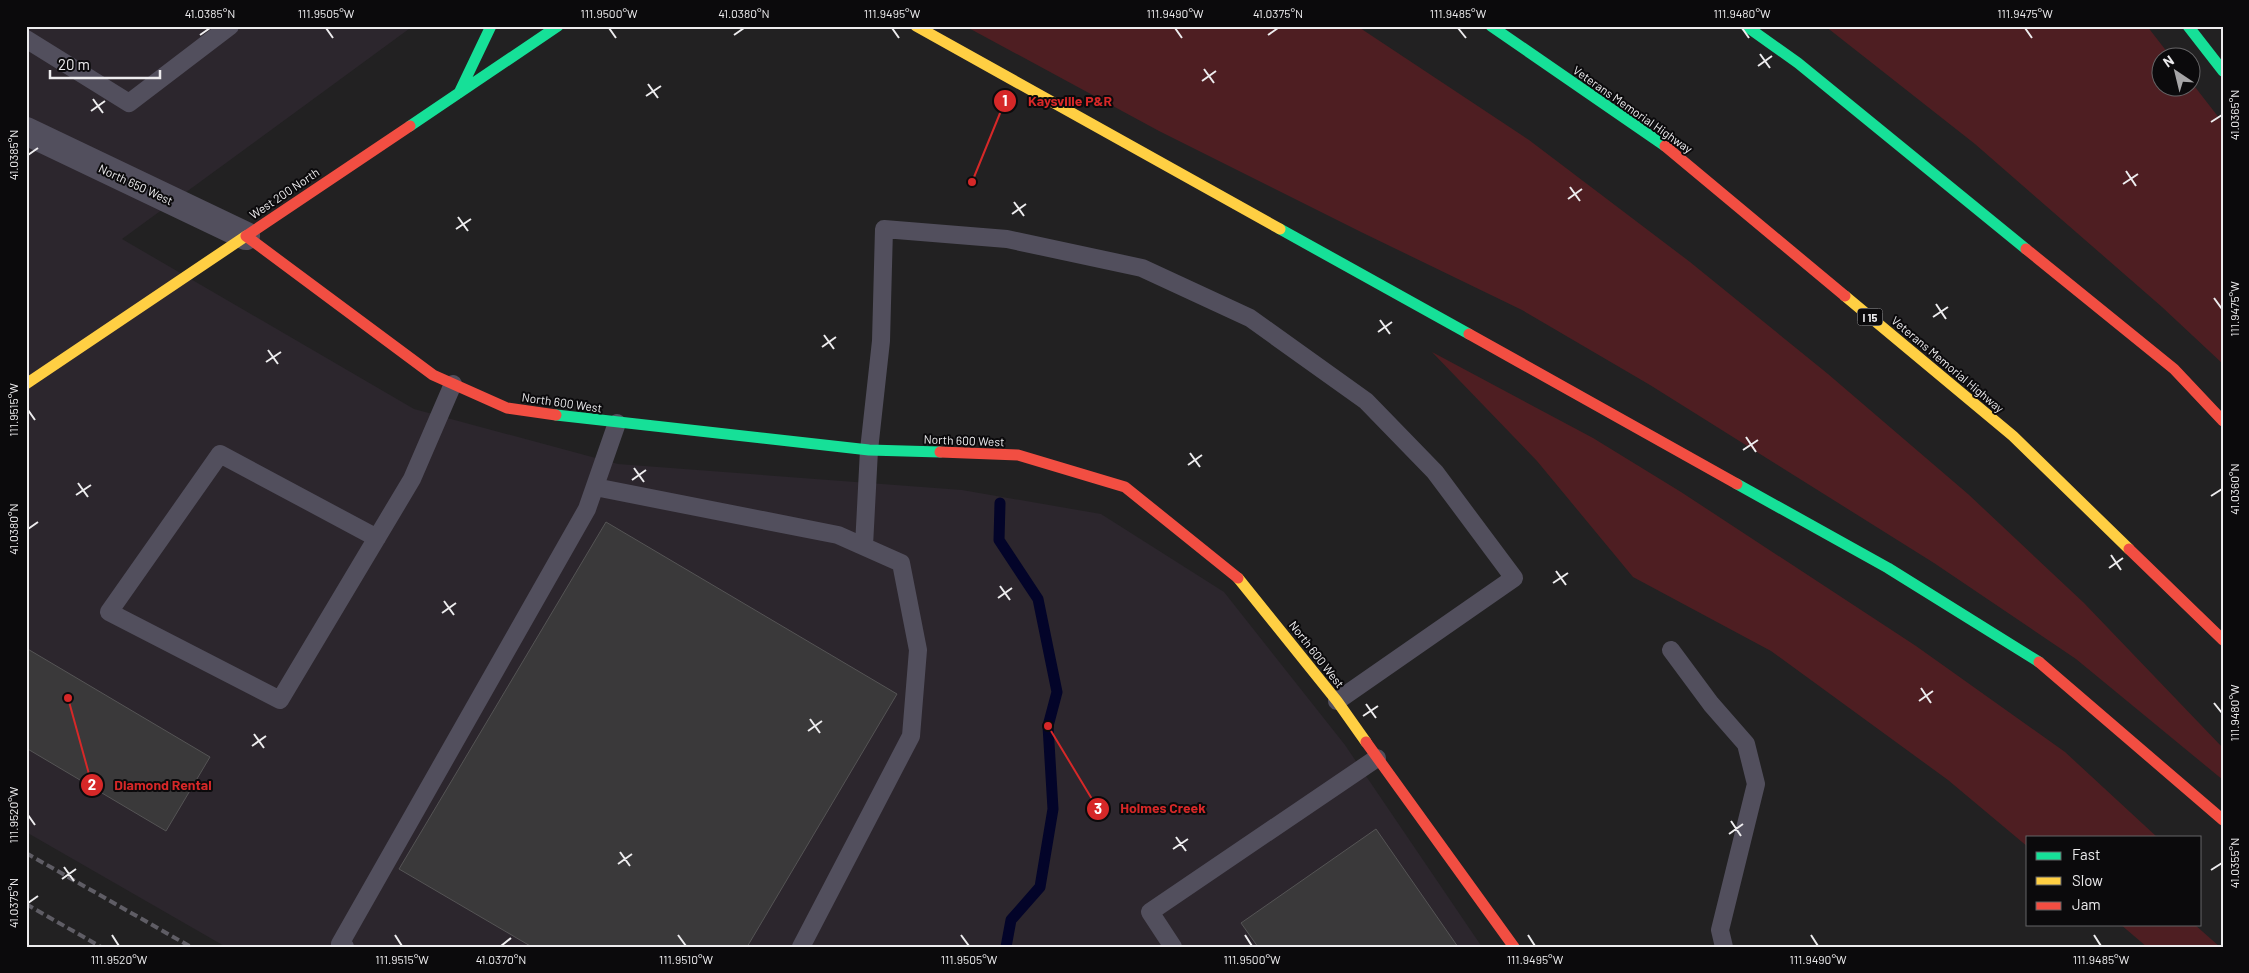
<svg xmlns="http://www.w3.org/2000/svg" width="2249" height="973" viewBox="0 0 2249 973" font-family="Barlow,sans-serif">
<rect width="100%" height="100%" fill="#222122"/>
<path fill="#2c262d" d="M26,26h387l-291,213 292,170 204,55 344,26 139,24 123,78 121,153 137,202h-1256l-200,-115z"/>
<path fill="#4e1e22" d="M965,26h392l172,114 161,122 138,112 140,120 116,109 139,145v32l-147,-121 -142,-96 -284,-178 -128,-75 -161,-78 -202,-101z
M1825,26h322l24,31 -9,1v30h30v-5l31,40v241l-61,-57 -187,-163z
M1432,352l161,86 88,54 235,154 149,106 92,85h-129v10l-80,-67 -177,-129 -138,-74 -96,-116z
M2120,924h74l26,23h-73z"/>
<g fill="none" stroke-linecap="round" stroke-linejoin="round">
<path stroke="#030429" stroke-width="11" d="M1000,503l-1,37 39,59 19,93 -9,34 5,83 -13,78 -29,33 -5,27"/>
</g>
<path fill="#3a393a" stroke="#555455" d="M606,522l291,172 -150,253h-215l-133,-78z
M26,648l184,109 -44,74 -140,-83z
M1376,829l82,118h-200l-17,-24z"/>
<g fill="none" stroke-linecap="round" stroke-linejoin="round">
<path stroke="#524f5d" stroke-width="18" d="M26,39l103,64 101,-77
M595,487l243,48 63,28 17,87 -7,86 -110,211
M377,538l-157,-84 -111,158 171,88 132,-221 41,-95
M864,546l5,-96 12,-109 3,-112 123,10 135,29 108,50 116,83 69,71 79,106 -177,123
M1671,650l40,54 35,40 10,40 -36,146 4,17
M345,947l-5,-3 247,-435 30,-86
M1173,947l-23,-35 227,-154"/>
<path stroke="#524f5d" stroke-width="28" d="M26,131l220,105"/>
<path stroke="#16e098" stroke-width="11" d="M1491,26l174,120
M1746,26l52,37 228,186
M2188,26l35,45
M459,93l32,-67
M410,126l148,-100
M1280,229l189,105
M556,415l313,35 71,2
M1737,484l151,84 151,94"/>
<path stroke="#ffcf43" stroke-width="11" d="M916,26l364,203
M1845,296l168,140 116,113
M26,384l220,-148
M1238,578l99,123 29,41"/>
<path stroke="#f24e42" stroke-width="11" d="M1665,146l180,150
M246,236l187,139 74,33 49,7
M246,236l164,-110
M2026,249l148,120 49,52
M1469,334l268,150
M940,452l78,3 107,32 113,91
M2129,549l94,91
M2039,662l184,158
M1366,742l148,205"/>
<path stroke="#5f5d65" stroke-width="4" stroke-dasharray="8 4" stroke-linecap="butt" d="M26,853l165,94
M26,904l75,43"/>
</g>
<path fill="none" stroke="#edecee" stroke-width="2" d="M326,28l7,10M609,28l7,10M892,28l7,10M1175,28l7,10M1458,28l8,10M1742,28l7,10M2025,28l7,10M200,35l10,-7M734,35l10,-7M1268,35l10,-7M1760,54l10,14M1758,66l14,-10M1204,69l10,14M1202,81l14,-10M648,84l10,14M646,96l15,-10M93,99l10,14M91,111l14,-10M2211,122l11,-7M28,155l10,-7M2126,171l10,15M2123,184l15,-10M1570,187l10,14M1568,199l14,-10M1014,202l10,14M1012,214l14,-10M458,217l10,14M456,229l15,-10M2214,298l8,11M1936,304l10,15M1933,317l15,-10M1380,320l10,14M1378,332l14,-10M824,335l10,14M822,347l14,-10M268,350l10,14M266,362l15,-10M28,410l7,10M1746,437l10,15M1743,450l15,-10M1190,453l10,14M1188,465l14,-10M634,468l10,14M632,480l14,-10M78,483l10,14M76,495l15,-10M2211,496l11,-7M28,529l10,-7M2111,555l10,15M2109,568l14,-10M1556,571l10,14M1553,583l15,-10M1000,586l10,14M998,598l14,-10M444,601l10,14M442,613l14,-10M1921,688l10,15M1919,701l14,-10M2214,703l8,10M1366,704l10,14M1363,716l15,-10M810,719l10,14M808,731l14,-10M254,734l10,14M252,746l14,-10M28,815l7,10M1731,821l10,15M1729,834l14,-10M1176,837l10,14M1173,849l15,-10M620,852l10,14M618,864l14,-10M64,867l10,14M2211,870l11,-7M62,879l14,-10M28,903l10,-7M112,935l7,11M395,935l7,11M678,935l8,11M961,935l8,11M1245,935l7,11M1528,935l7,11M1811,935l7,11M2094,935l7,11M501,946l10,-8"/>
<g text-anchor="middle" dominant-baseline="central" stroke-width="4" stroke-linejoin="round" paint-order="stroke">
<rect fill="#0b0a0c" stroke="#a9a8aa" stroke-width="1" x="1857.5" y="308.5" width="25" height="17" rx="4"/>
<g font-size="11" font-weight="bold" fill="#edecee">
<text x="1870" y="317">I 15</text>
</g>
<g font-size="12" fill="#edecee" stroke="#0b0a0c">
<text transform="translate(1633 109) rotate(35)">Veterans Memorial Highway</text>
<text transform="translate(136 184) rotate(25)">North 650 West</text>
<text transform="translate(284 193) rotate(-34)">West 200 North</text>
<text transform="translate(1948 364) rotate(40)">Veterans Memorial Highway</text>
<text transform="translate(562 402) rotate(8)">North 600 West</text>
<text transform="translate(964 440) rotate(2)">North 600 West</text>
<text transform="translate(1317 654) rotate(52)">North 600 West</text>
</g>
</g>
<path fill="none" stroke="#d62828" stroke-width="2" d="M972 182L1005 101M68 698L92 785M1048 726L1098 809"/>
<g fill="#d62828" stroke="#0b0a0c" stroke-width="2">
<circle cx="972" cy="182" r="5"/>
<circle cx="68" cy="698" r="5"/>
<circle cx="1048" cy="726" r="5"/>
<circle cx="1005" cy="101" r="12"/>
<circle cx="92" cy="785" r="12"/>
<circle cx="1098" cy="809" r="12"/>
</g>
<g font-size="15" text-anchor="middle" font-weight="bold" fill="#fff">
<text x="1005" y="106">1</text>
<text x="92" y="790">2</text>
<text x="1098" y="814">3</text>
</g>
<g font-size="14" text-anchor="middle" font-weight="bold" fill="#d62828" stroke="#0b0a0c" stroke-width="4" stroke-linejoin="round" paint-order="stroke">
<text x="1070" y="106">Kaysville P&amp;R</text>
<text x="163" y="790">Diamond Rental</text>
<text x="1163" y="813">Holmes Creek</text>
</g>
<rect width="2249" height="973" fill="none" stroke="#0b0a0c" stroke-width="55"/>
<rect x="2026" y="836" width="175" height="90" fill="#0b0a0c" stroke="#656466"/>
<rect x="2036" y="852" width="25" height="8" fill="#16e098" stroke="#656466"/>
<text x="2072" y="860" font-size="15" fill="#edecee">Fast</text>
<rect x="2036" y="877" width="25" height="8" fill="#ffcf43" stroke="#656466"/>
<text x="2072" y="886" font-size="15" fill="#edecee">Slow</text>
<rect x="2036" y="902" width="25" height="8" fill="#f24e42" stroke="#656466"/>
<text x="2072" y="910" font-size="15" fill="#edecee">Jam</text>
<g transform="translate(2176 72) rotate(325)"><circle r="24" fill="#0b0a0c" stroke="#656466"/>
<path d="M0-4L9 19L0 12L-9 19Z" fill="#a6a5a7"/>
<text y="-8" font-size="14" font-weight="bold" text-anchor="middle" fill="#edecee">N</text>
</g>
<path d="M50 70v8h110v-8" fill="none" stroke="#edecee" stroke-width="2.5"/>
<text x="58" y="70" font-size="15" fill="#edecee" stroke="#0b0a0c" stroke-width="4" paint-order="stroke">20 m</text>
<rect x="28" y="28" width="2194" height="918" fill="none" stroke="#edecee" stroke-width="2"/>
<g font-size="12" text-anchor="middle" fill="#edecee">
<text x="210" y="18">41.0385°N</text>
<text x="326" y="18">111.9505°W</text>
<text x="609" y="18">111.9500°W</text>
<text x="744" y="18">41.0380°N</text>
<text x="892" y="18">111.9495°W</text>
<text x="1175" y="18">111.9490°W</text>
<text x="1278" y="18">41.0375°N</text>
<text x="1458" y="18">111.9485°W</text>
<text x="1742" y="18">111.9480°W</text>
<text x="2025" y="18">111.9475°W</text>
<text transform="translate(2235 115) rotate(-90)" y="4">41.0365°N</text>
<text transform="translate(14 155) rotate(-90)" y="4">41.0385°N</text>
<text transform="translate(2235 309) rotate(-90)" y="4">111.9475°W</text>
<text transform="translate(14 410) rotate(-90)" y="4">111.9515°W</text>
<text transform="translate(2235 489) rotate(-90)" y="4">41.0360°N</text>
<text transform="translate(14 529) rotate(-90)" y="4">41.0380°N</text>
<text transform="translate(2235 713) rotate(-90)" y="4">111.9480°W</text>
<text transform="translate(14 815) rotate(-90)" y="4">111.9520°W</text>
<text transform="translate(2235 863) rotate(-90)" y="4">41.0355°N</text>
<text transform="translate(14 903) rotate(-90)" y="4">41.0375°N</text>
<text x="119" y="964">111.9520°W</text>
<text x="402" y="964">111.9515°W</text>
<text x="501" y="964">41.0370°N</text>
<text x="686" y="964">111.9510°W</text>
<text x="969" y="964">111.9505°W</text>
<text x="1252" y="964">111.9500°W</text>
<text x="1535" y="964">111.9495°W</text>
<text x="1818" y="964">111.9490°W</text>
<text x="2101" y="964">111.9485°W</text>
</g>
</svg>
